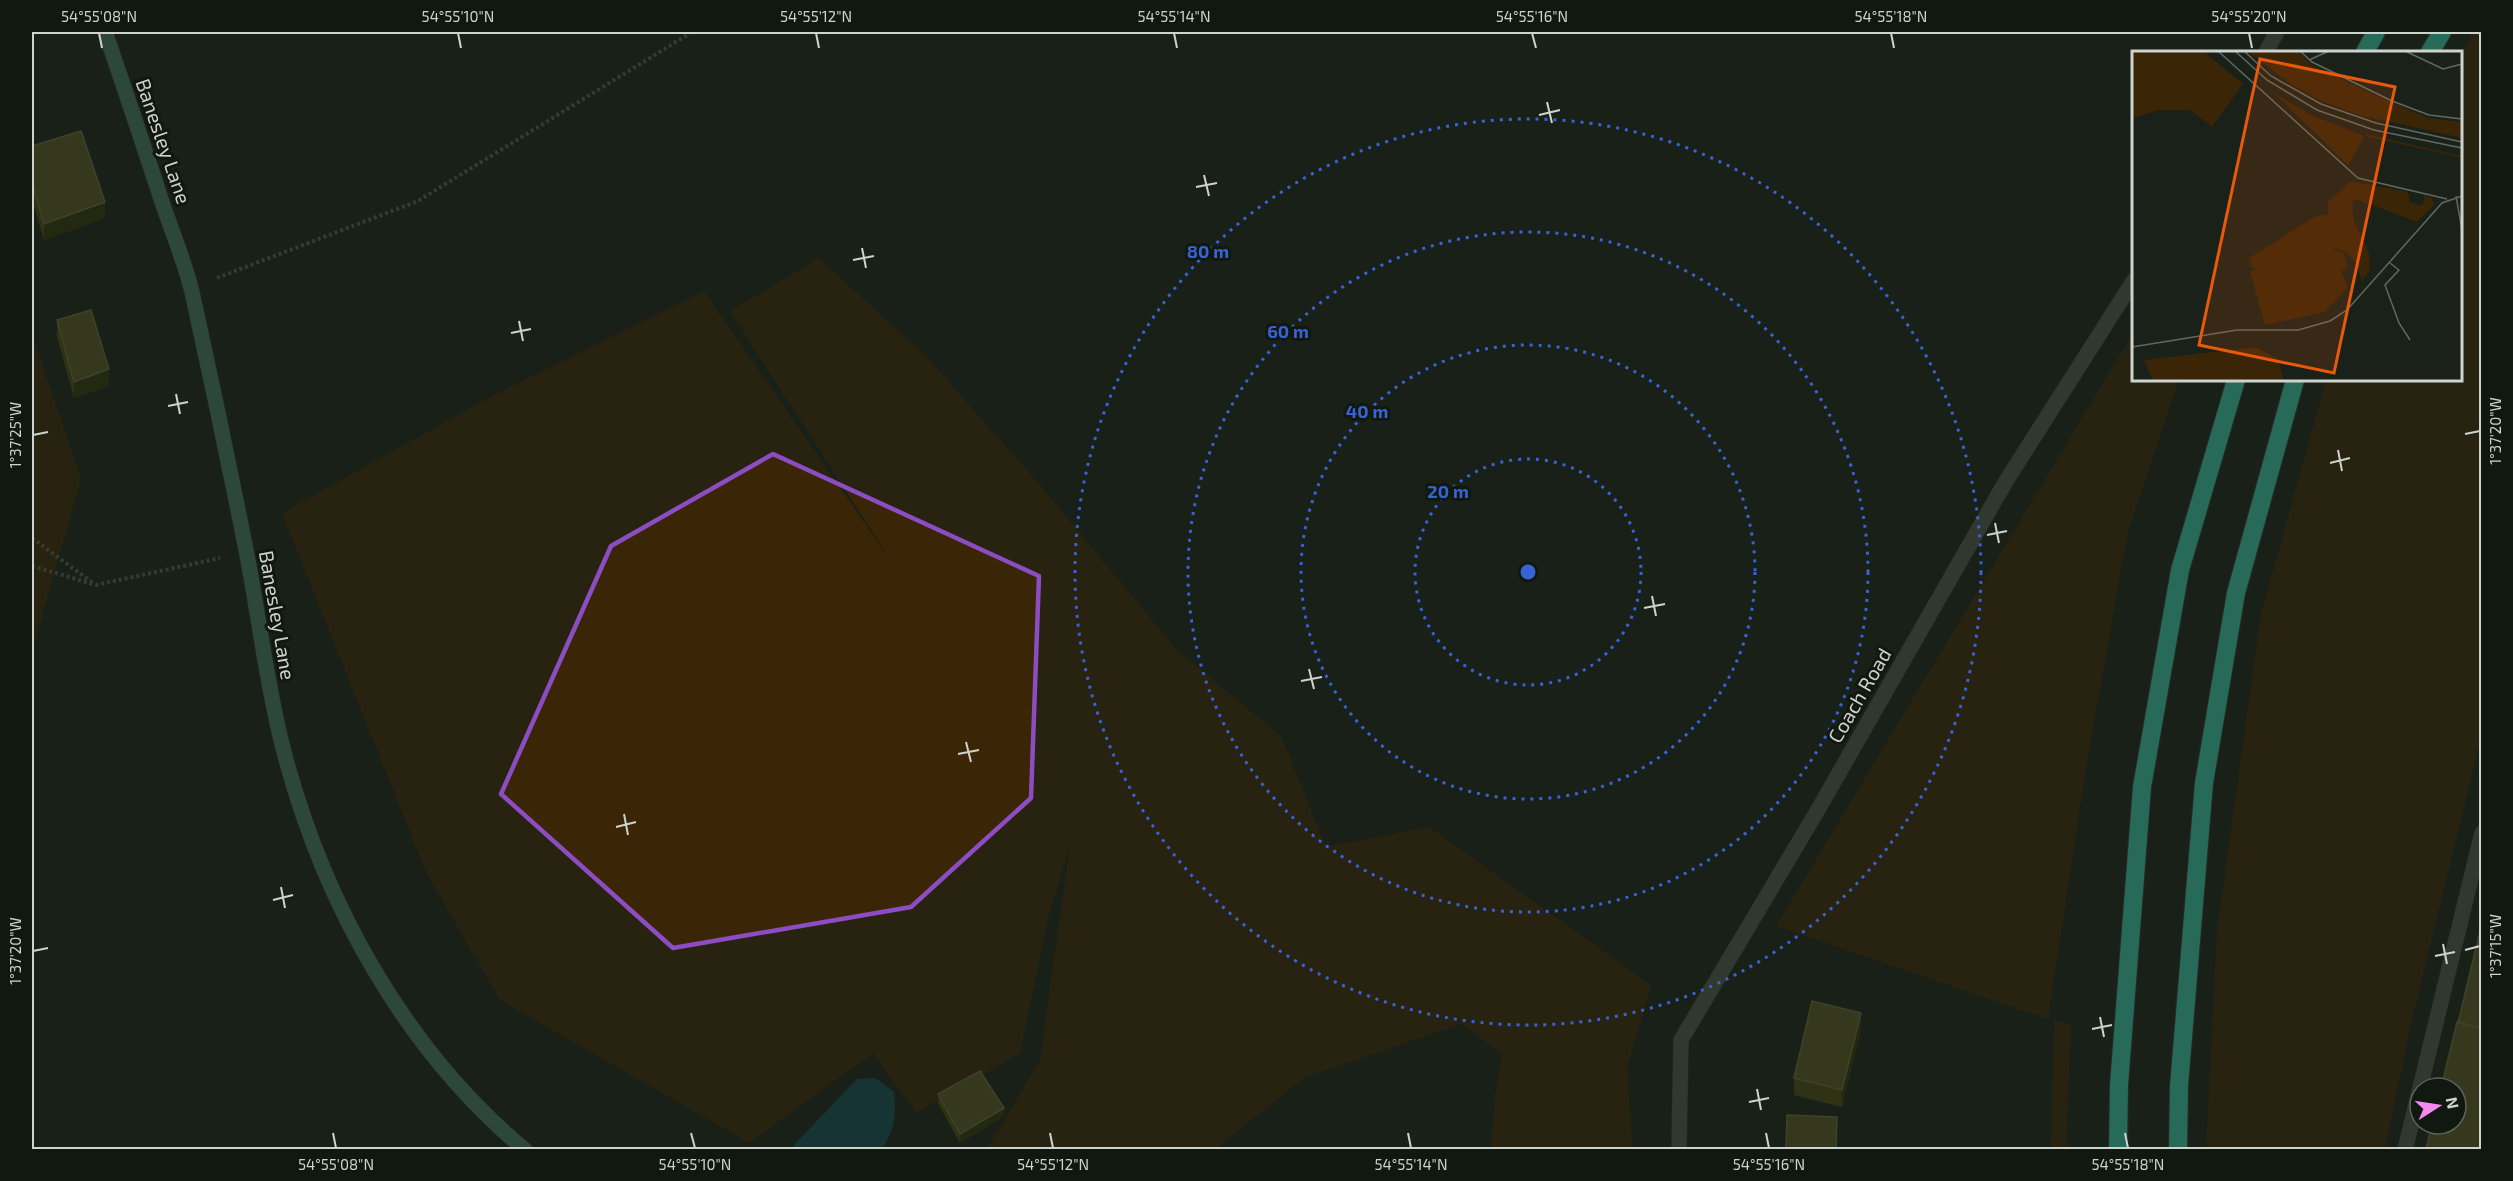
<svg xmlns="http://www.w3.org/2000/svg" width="2513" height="1181" viewBox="0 0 2513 1181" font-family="'Exo 2',sans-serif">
<rect width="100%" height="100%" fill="#192118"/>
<path fill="#3a2507" d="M2473,32h9l-1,706 -71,290 -25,121h-179l11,-218 44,-317 65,-234h134v-324z
M819,258l107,98 114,129 137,165 104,86 45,111 103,-20 222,158 -24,84 6,80h-142l4,-55 7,-40 -40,-30 -157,53 -90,72h-228l53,-89 30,-215 -21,70 -29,138 -104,60 -43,-60 -124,90 -249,-143 -73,-126 -145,-361 208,-116 214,-106 189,273 -163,-253z
M2133,333l1,47h45l-51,151 -42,237 -38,251 -272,-93z
M32,334l49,145 -49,173z
M2054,1020l17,4 -5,125h-15z"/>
<path fill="#144d57" d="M875,1078l19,14c2,26 1,36 -12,57h-86l-2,-4 63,-66z"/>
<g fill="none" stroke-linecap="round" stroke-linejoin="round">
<g stroke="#343a34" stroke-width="16">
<path id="lane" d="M2420,1088l62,-255
M2405,1150l15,-62"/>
</g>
<g stroke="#343a34" stroke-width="16">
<path id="street" d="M2266,52l11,-20
M1679,1150l2,-110 138,-232 187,-327 128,-201"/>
</g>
<g stroke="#343a34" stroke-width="16">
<path id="secondary" d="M105,32c20,57 39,115 58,173 10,29 22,58 29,87 19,86 37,172 54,258 13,66 20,132 37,198 39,152 120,300 242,402"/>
</g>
<g stroke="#343a34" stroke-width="20">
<path id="highway" d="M2365,52l11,-20
M2430,52l12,-20
M2118,1150l1,-65 23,-298 38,-217 56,-190
M2178,1150l1,-64 25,-303 32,-190 59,-213"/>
</g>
<path stroke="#555c54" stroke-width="4" stroke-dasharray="3 3" stroke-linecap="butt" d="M217,278l201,-77 274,-169
M32,538l61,45
M32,566l64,19 124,-27"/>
<use href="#lane" stroke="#4e574d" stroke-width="15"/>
<use href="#street" stroke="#4e574d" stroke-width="15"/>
<use href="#secondary" stroke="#477769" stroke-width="15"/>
<use href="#highway" stroke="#38c3a9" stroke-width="18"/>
</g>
<path fill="#494811" d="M32,146l73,72 -61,22 -12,-41z
M57,320l52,66 -35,12 -17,-61z
M1861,1029l-19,78 -48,-12v-17z
M938,1094l66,22 -44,27 -22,-40z"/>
<path fill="#30320b" d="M105,202v16l-61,22v-16z
M109,369v17l-35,12v-16z
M1861,1013v16l-19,78v-17z
M1004,1108v8l-44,27v-9z"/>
<path fill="#575625" stroke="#6a6a40" stroke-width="1.5" d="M81,131l24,71 -61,22 -12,-41v-37z
M91,310l18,59 -35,13 -17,-62z
M2481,927v101l-23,-5z
M1812,1001l49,12 -19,77 -48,-12z
M2457,1022l24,6v121h-55l6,-25h24v-36h-15z
M980,1071l24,37 -44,26 -22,-40z
M1787,1115l50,2 -1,32h-50z"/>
<path d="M0 0H2513V1181H0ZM773,454l266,122 -8,222 -120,109 -238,41 -172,-154 110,-248z" fill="#192118" fill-opacity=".55" fill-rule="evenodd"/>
<path fill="none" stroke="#8c4dc2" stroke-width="4.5" stroke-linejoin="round" d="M773,454l266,122 -8,222 -120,109 -238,41 -172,-154 110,-248z"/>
<path fill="none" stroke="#ced3cd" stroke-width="2" d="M99,33l3,15M458,33l3,15M816,33l3,15M1174,33l3,15M1532,33l4,15M1891,33l3,15M2249,33l3,15M1547,102l5,21M1539,115l21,-5M1204,175l5,21M1196,187l21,-4M862,248l4,20M853,260l21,-4M519,321l4,20M511,333l20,-4M176,394l4,20M168,406l20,-4M2465,434l15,-3M33,435l15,-3M2338,450l4,21M2330,463l20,-5M1995,523l4,20M1987,535l20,-4M1652,596l4,20M1644,608l21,-4M1309,669l5,20M1301,681l21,-4M966,742l5,20M958,754l21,-4M624,814l4,21M616,827l20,-5M281,887l4,21M273,900l20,-5M2443,944l4,20M2465,950l15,-4M33,951l15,-3M2435,956l20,-4M2100,1017l4,20M2092,1029l20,-4M1757,1089l4,21M1749,1102l20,-4M333,1133l3,15M691,1133l4,15M1050,1133l3,15M1408,1133l3,15M1766,1133l3,15M2125,1133l3,15"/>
<g fill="none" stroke="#3862d6" stroke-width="3" stroke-dasharray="3 6">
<circle cx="1528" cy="572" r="113"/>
<circle cx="1528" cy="572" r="227"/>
<circle cx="1528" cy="572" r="340"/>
<circle cx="1528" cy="572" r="453"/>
</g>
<g text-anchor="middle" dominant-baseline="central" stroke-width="6" stroke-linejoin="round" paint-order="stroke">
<g font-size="20" fill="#ced3cd" stroke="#10180f">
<text transform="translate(164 141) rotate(71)">Banesley Lane</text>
<text transform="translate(278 615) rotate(80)">Banesley Lane</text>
<text transform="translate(1859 695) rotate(-60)">Coach Road</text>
</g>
</g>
<g transform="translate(2132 51)">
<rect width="330" height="330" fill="#192118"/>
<path d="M0,0h71l40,33 -31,43 -22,-17h-31l-27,8zM115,0h51l12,13 65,31 53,23 34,4v16l-103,-23 -35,-13 -29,-15zM142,42l37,22 54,21 -17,29zM234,83l96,22v2l-97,-22zM219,130l57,11 2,10 8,3h4l3,-10 7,3 2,7 -17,17 -61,-23 -4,4 2,19 15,30 1,19 -8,10 -7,-20 -10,-9 -19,-7 18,9 4,13 -7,4 7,16 -23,25 -60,13 -15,-53 10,-5 -8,2 -3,-11 65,-41 14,-3v-12zM124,296l22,12 6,22h-131l-9,-21z" fill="#3a2507"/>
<path fill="none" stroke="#616860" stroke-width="1.5" d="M86,0l140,127 89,21M103,0l32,29 50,30 57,20 88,18M112,0l27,25 50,28 55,19 86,19M168,0l12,11 80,39 37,14 33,4M273,0l38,18 19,-5M177,9l20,-9M324,145l6,34M258,212l9,7 -14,15 14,38 11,17M0,296l105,-17h61l32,-9 17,-11 95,-107 20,-7"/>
<path fill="#e8590c" fill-opacity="0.15" stroke="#e8590c" stroke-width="3" d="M128,8l135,28 -61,286 -135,-28z"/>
<rect width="330" height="330" fill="none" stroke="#ced3cd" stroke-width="3"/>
</g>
<circle cx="1528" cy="572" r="9" fill="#3862d6" stroke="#10180f" stroke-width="3"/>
<g font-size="18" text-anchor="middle" font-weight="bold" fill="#3862d6" stroke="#10180f" stroke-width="6" stroke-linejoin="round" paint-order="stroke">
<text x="1208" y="258">80 m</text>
<text x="1288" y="338">60 m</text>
<text x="1367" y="418">40 m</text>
<text x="1448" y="498">20 m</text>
</g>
<rect width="2513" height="1181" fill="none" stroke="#10180f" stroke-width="66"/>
<g transform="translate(2438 1106) rotate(78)"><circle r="28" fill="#10180f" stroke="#5c635b" stroke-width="1.5"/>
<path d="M0-4.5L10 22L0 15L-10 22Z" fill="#f489f0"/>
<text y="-9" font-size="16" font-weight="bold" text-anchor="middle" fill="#ced3cd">N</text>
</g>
<rect x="33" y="33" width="2447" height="1115" fill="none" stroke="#ced3cd" stroke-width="2"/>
<g font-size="15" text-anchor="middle" fill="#ced3cd">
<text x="99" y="22">54°55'08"N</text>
<text x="458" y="22">54°55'10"N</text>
<text x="816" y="22">54°55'12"N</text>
<text x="1174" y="22">54°55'14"N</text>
<text x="1532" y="22">54°55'16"N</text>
<text x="1891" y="22">54°55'18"N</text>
<text x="2249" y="22">54°55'20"N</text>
<text transform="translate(2496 431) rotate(-90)" y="5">1°37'20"W</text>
<text transform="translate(16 435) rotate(-90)" y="5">1°37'25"W</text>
<text transform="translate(2496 946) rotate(-90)" y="5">1°37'15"W</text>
<text transform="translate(16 951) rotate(-90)" y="5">1°37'20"W</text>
<text x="336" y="1170">54°55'08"N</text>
<text x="695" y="1170">54°55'10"N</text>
<text x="1053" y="1170">54°55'12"N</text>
<text x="1411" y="1170">54°55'14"N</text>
<text x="1769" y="1170">54°55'16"N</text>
<text x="2128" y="1170">54°55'18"N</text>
</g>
</svg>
